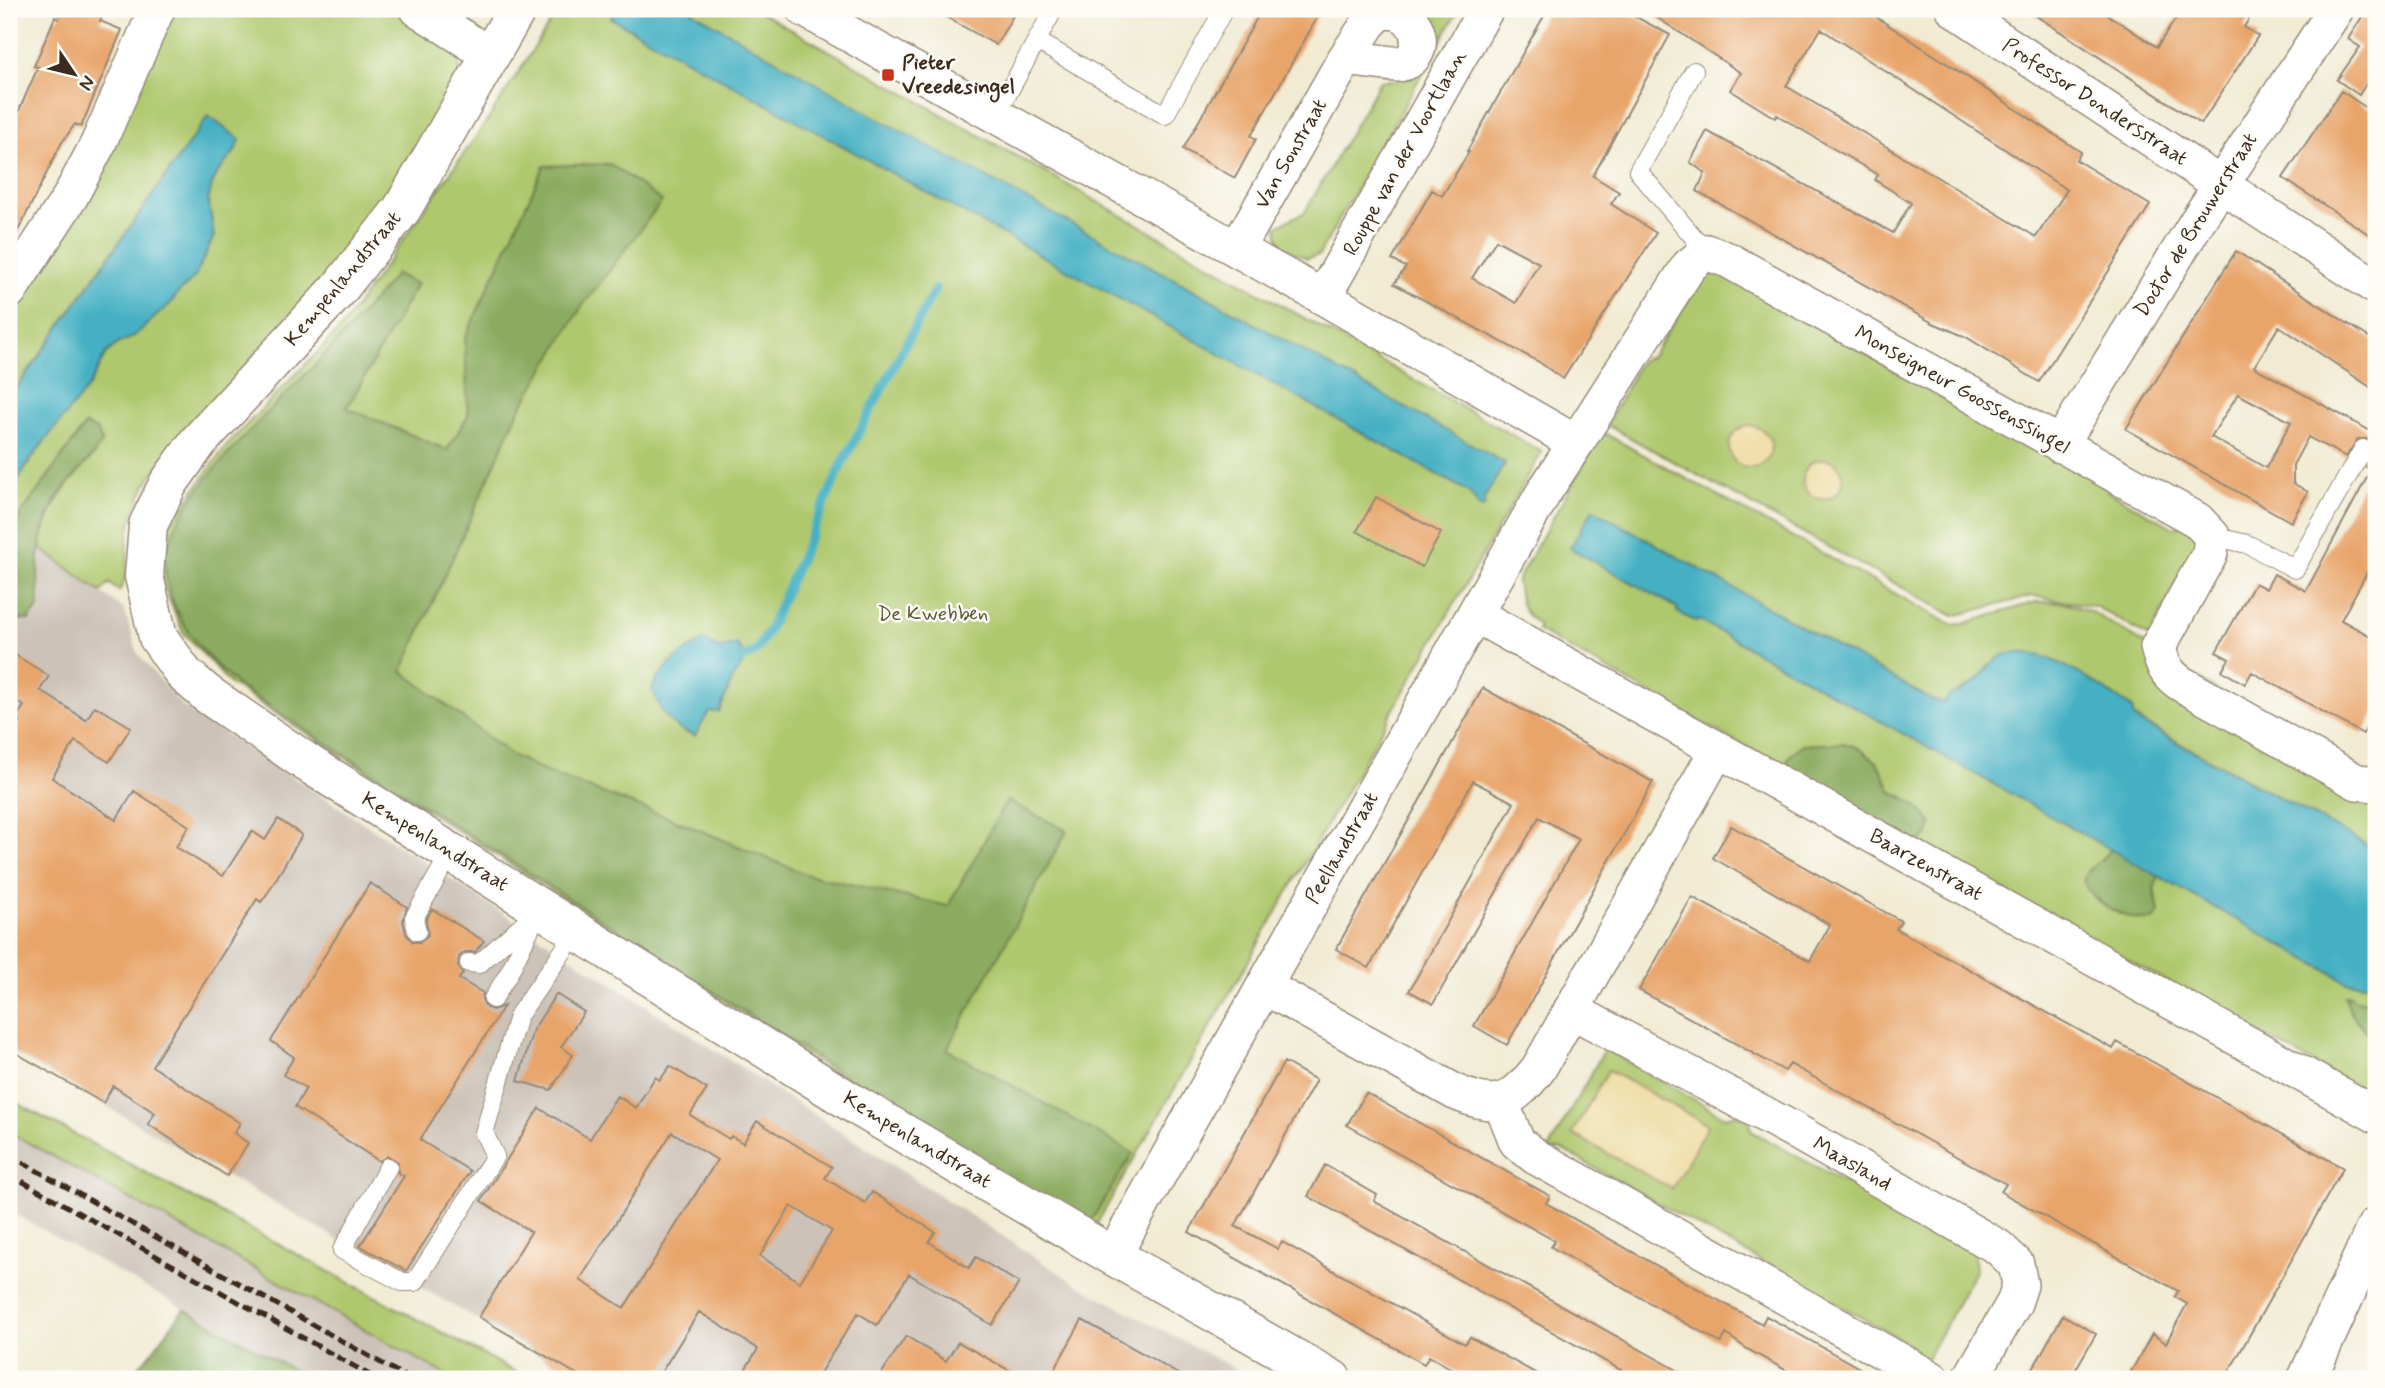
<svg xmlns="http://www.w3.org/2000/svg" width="2385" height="1388" viewBox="0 0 2385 1388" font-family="Mynerve,sans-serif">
<rect width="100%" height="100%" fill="#fdfcf7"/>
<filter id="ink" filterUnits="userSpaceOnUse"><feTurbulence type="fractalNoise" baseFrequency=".0143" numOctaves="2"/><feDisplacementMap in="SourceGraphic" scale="14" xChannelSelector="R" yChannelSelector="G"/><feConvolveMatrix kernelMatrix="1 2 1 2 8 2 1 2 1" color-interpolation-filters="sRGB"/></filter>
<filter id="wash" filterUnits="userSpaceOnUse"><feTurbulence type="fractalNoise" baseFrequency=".00686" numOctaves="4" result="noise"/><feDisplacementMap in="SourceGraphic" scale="28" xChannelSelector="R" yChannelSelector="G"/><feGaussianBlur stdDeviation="1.57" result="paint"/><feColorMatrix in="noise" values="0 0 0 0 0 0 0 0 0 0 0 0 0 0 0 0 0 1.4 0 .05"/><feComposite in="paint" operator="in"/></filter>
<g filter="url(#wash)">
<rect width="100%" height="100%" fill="#f1ebd3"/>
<path fill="#ccc2b8" d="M40,548l84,61 14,45 43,51 897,580 176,94h-674l-571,-329v-436l11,6 19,-13 -2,-37z
M9,1132l445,247h-144l-301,-168z"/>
<path fill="#afc86d" stroke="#757946" stroke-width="2" d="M169,9h224l57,40 7,8 4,15 -87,148 -220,251c-11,18 -22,40 -25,61 -4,20 3,42 -10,59l-10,-8 -8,9 -61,-44c7,-40 26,-65 54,-93l-9,-30 -76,106v-34l8,-16 35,-51 37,-44 17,-33 13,-10 14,-6 38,-34 7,-11 10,-7 24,-64 -4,-21 6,-23 21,-26 5,-12 -32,-22 -191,270 -8,-6v-64l18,-28z
M559,9h196l787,443 -453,785 -859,-553 -47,-52 -23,-54 5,-47 61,-85 115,-118 148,-210z
M1429,9h30l-140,246 -12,3c-19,-9 -30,-9 -30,-32l28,-14 75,-131 18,-1z
M1712,266l287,165 13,-2 89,49 7,13 64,36 14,-3 13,15 -50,98 -54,-31 -63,-10 -78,20 -347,-191 33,-64 12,-5 39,-60v-16z
M1602,432l350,193 11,-1 73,-22h27l27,9 62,37 224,147v55l-242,-132 -2,-11 -143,-42c-10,16 -23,25 -40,31l-4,7 -13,-3 -339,-191 -22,39 108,61 -2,2 22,9 412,229 -11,13 -13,9 9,29 24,14 11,3 26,-19 -3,-10 5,-12 189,106 28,3v19l-21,-4 -4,-4 -6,-1 5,16 21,28 5,2v57l-457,-254 3,-4 -18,-43 -12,-5 -8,-14 -95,-21 -2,5 5,11 -255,-143 2,-5c-21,-15 -18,-23 -22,-44z
M1605,1049l120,68 11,-3 13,8 2,9 132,73 10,-3 13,9 3,9 44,25 26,2 -5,9 2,14 -51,93 -9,-4 -4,-12 -351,-197 -14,3z
M9,1099l519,280h-74l-445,-247z"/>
<path fill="#8bac60" stroke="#636b3f" stroke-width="2" d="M610,164l52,37 -81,107 -63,104 -116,259 109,84 37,18 130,48 127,53 143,32 59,-106 60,31 -120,218 186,104 -44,72 -129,-75 -722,-464c-35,-32 -70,-69 -73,-120 -2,-65 121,-168 164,-216 23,-24 45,-50 67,-76l21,10 -70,124 100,42 21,-34 -3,-78 79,-172z
M85,425l12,5 5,12c-13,22 -34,37 -47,59 -19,32 -18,71 -16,105l-10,14h-9l-11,-6v-83z
M1843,743l14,4 20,15 15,30 23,12 17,19 -3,11 -10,10 -127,-71 -5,-11 2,-5 12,-12z
M2111,849l48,27 -5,12 5,24 -4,7c-23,6 -67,-17 -72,-41 7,-11 19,-18 28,-29z
M2345,995l6,1 4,4 21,4v37l-5,-2 -21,-28z
M184,1309l126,70h-186l25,-23z"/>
<path fill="#eeda9e" stroke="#94825e" stroke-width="2" d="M1729 447a21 21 0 1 1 42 0a21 21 0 1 1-42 0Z
M1803 479a20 20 0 1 1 40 0a20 20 0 1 1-40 0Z
M1608,1070l100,55 -36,64 -100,-55z"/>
<path fill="#45b0c3" stroke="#406d70" stroke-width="2" d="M616,9h72l192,111 305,165 320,178 -22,37 2,5 -2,3 -4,-1 -10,-15 -858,-474z
M208,116l32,23 -5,12 -21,26 -6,23 6,36 -19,41 -17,16 -7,10 -38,34 -14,6 -13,10 -17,33 -59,73 -21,38v-98z
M1593,509l339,191 13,3 4,-7c11,-4 23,-10 32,-19 7,-7 10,-15 19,-20 39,-20 100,31 132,51l2,11 242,131v135l-28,-3 -649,-362 -2,2 -20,-10 1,-4 -108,-60z
M704,640l16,9 17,-5 9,15 -12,17 -15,36h-10l-14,24c-26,-9 -34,-23 -43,-48 13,-24 30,-35 52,-48z"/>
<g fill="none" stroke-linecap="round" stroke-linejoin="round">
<path stroke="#45b0c3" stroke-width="9" d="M735,663l21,-12 13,-21 72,-164 94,-177"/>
</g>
<g id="blocks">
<path fill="#e8a56a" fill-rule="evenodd" d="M62,9h43l-5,12 22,9 -41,97 -6,-3 -14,20 -52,105v-141l9,5 20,-46 -4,-1 21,-49 3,2z
M932,9h85l-21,36z
M1262,9h60l-71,127 5,3 -21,39 -52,-29z
M1548,9h73l49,26 -77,141 26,16 -8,12 45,29 -93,146 -24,-17 -145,-78 12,-17 -14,-7 40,-70 10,6 27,-44 -2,-1zM1496,240l43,23 -23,40 -44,-25z
M1644,9h220l217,143 -5,8 74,45 -111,177 -73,-45 -33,-14 -236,-132 8,-18 -15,-11 17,-31 186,102 18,-30 -36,-23 3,-5 -101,-60 -2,3 -45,-28 11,-17zM1821,29l246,161 -31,47 -250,-151z
M2026,9h73l58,38 25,-38h73l-11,18 14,9 -57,88z
M2367,9h9v59l-17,27 -22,-15 23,-33 -12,-8z
M2341,91l35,23v125l-93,-61z
M2236,251l140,91v49l-97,-65 -25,41 122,67v122l-35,64 35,19v72l-13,23 -111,-62 -7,12 -23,-13 7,-12 -13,-7 39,-69 11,6 8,-15 32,17 65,-121 -5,-3 7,-13 -1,-11 -4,-4h-10l-12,18 -38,-20 -15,28v18l15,9 -17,30 -165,-93zM2238,394l53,28 -25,46 -55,-31z
M1376,497l65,36 -19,34 -65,-36z
M9,651l40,25 -9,14 46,30 9,-14 36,21 -22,35 -34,-21 -23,37 64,42 18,-29 55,35 -13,21 47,29 29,-45 13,9 13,-21 24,16 -33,56 -8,11 -4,-3 -105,167 88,57 -6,10 14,10 -21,33 -79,-52 7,-11 -42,-27 -10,17 -94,-54v-311l11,-18 -4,-2 8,-12 -15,-9z
M1483,688l170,94 -146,263 -33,-19 105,-187 -40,-22 -106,187 -24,-13 105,-188 -41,-22 -104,187 -33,-19z
M1731,826l170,95 -5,8 217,120 4,-7 226,126 -118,211h-98l25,-45 14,9 21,-39 -12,-7 3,-6 -177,-99 5,-8 -216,-120 -5,7 -146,-81 53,-93 118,64 20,-36 -117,-67z
M370,883l37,24 -4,14 3,13 7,8h7l8,-7 -2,-15 6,-11 52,32 -9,11h-10l-6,5 -1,10 5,6 -4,6 24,14 -1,6 4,9 7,2 11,-4 -84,134 50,31 -64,100 -46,-25 44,-70 -6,-3v-11l-10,-6 -9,5 -84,-54 11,-19 -23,-13 11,-18 -23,-16z
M556,994l28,18 -23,35 12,8 -22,35 -33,-9 15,-51z
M1284,1062l32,18 -81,146 43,23 4,-7 183,102 5,-7 76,42h-76l-41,-23 -5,8 -235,-132z
M670,1066l37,23 -17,26 39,24 2,-3 12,7 14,-22 75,46 -7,11 40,25 7,-11 63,40 -6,10 40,26 7,-11 43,26 -27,42 -83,-51 -32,51 -19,-12 -42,66h-77l19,-30 -59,-37 -42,67h-72l-106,-62 52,-85 -50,-31 58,-93 51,31 27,-43 19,12 19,-31 5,3zM672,1132l45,28 -93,148 -44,-28zM791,1206l41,25 -32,51 -40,-26z
M1366,1093l184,103 -4,7 168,95 48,26 4,-8 113,63h-77l-55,-30 -21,-15 -5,9 -170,-96 4,-6 -208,-116z
M1325,1165l52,30 -3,6 319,178h-56l-329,-183z
M2063,1315l33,19 -26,45h-43z
M1082,1320l62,34 42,25h-137z
M906,1336l40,25 12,-19 67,37h-147z"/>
</g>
</g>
<g filter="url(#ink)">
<use href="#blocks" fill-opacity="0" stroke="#968a78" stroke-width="2"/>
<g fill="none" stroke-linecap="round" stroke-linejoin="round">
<g stroke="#968a78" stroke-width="20">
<path id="lane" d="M1037,41l128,74 59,-106
M1694,71l-56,100 68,81
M996,115l58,-106
M2212,536l35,8 48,25 68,-120
M417,931l-3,-13 37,-66
M469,963l10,1 55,-50
M493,999l16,-26 31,-65
M388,1167l-46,83 60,32h13l80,-126 -11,-23 34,-117 59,-85"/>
</g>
<g stroke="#968a78" stroke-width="38">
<path id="street" d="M418,9l72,46
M804,9l519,288 253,146 113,-177 17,-14 22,8 469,260 15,16 -2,17 -52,94c4,17 8,26 22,36l177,99 19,2
M1954,9l422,278
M1237,249l108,-190c17,-1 42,6 54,5 28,-4 24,-44 -2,-52 -4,-1 -11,0 -16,-1l-12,12 -24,36
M9,291l61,-94 28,-53 59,-135
M1323,297l163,-288
M2060,445l138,-225 138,-211
M1476,615l900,500
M1265,987l190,105c42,18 56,12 84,-24l179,-319
M1571,1010l217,117 210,120 18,17 4,21 -6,18 -44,76
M1501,1102l16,40 19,15 396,222
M1113,1256l229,-409 202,-355 32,-49"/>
</g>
<g stroke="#968a78" stroke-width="41">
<path id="secondary" d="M517,9l-115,200 -64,81 -140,152 -30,42 -20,41 -4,51 14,61 26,37 23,20 102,70 550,343 254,149 219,123
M2307,1379l69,-152"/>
</g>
<use href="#lane" stroke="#fff" stroke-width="18"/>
<use href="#street" stroke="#fff" stroke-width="35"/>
<use href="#secondary" stroke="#fff" stroke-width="38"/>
<path stroke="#3b2a1e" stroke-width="5" stroke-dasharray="10 5" stroke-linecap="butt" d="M9,1155l401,224
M9,1174l368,205"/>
</g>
</g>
<rect fill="#c8321e" stroke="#fdfcf7" stroke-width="2.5" x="881" y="68" width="14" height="14" rx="3.5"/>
<g text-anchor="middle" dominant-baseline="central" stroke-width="5" stroke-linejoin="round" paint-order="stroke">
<g font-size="21" font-weight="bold" fill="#3b2a1e" stroke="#fdfcf7" text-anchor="start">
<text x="902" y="63">Pieter<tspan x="902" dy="24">Vreedesingel</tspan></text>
</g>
<g font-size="21" fill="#3b2a1e" stroke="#fdfcf7">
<text transform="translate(2095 102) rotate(33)">Professor Dondersstraat</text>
<text transform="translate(1405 153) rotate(-61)">Rouppe van der Voortlaan</text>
<text transform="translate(1291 154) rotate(-60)">Van Sonstraat</text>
<text transform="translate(2196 225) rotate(-58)">Doctor de Brouwerstraat</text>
<text transform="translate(343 279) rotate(-50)">Kempenlandstraat</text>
<text transform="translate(1962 390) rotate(29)">Monseigneur Goossenssingel</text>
<text transform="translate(435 842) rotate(32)">Kempenlandstraat</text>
<text transform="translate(1342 848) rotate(-60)">Peellandstraat</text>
<text transform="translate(1926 865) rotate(29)">Baarzenstraat</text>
<text transform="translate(917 1140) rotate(31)">Kempenlandstraat</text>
<text transform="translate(1852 1164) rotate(30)">Maasland</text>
</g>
<g font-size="21" fill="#5e5936" stroke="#fdfcf7">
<text x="933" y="614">De Kwebben</text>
</g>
</g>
<rect width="2385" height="1388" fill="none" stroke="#fdfcf7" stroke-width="35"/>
<g transform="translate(74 74) rotate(125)" stroke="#fdfcf7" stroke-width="5" paint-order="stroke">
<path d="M0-5L12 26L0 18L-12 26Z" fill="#3b2a1e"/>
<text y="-10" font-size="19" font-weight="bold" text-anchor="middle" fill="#3b2a1e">N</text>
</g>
</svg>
